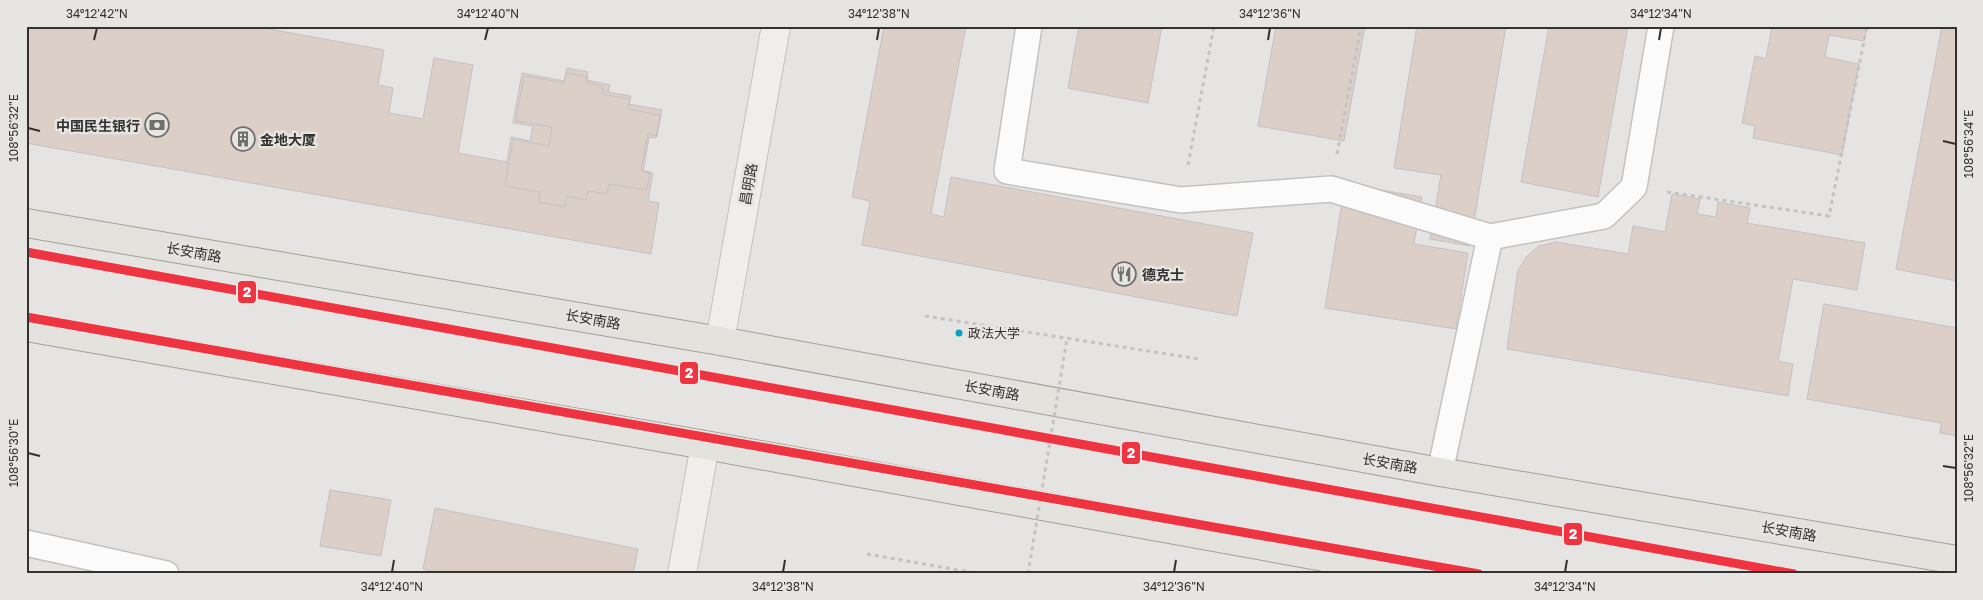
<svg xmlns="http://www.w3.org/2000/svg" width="1983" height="600" viewBox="0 0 1983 600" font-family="'Golos Text','Noto Sans SC',sans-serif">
<rect width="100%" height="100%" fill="#e5e4e2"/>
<path fill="#dbcfc8" stroke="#c4c2c1" d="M26,26h227l131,24 -6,35 15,3 -4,25 34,6 11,-61 39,7 -15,88 49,9 4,-25 19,4 3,-15 -20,-3 9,-50 42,8 2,-8 22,4 -1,6 16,3 -1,8 28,5 -2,10 32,6 -4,23 -7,-1 -6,35 10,1 -5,28 11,2 -8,51 -625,-111z
M884,26h82l-35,188 13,3 7,-40 302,56 -16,83 -375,-71 8,-44 -18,-4z
M1079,26h83l-14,77 -80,-15z
M1276,26h89l-21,115 -86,-15z
M1417,26h89l-36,220 -40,-7 11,-64 -47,-7z
M1549,26h79l-30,171 -77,-15z
M1772,26h95l-3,15 -35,-6 -4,22 34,7 -17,91 -89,-17 2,-12 -13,-3 13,-67 11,3z
M1942,26h15v255l-61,-12z
M567,68l21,4 -2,8 24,5 -2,7 23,4 -2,8 33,6 -5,26 -9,-2 -7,36 9,2 -3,18 -38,-6 -2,10 -19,-3 -2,9 -19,-4 -2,11 -27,-5 2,-10 -35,-6 8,-47 36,7 3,-19 -36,-6 8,-45 40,7z
M1345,184l77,13 -8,47 54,9 -12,76 -131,-21z
M1672,194l28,5 -3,15 19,3 2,-15 32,6 -3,15 118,20 -8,47 -64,-11 -15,82 15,3 -5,32 -281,-47 11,-79 9,-14 12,-10 17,-4 72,12 5,-28 32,6z
M1824,304l133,24v108l-17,-3 1,-10 -134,-24z
M330,490l61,10 -10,56 -61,-10z
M435,508l203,41 -5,25h-187l-23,-5z"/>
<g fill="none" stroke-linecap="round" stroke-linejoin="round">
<g stroke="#c3c2c0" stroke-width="28">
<path id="lane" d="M1029,26l-22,145 174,29 150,-11 159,48 114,-21 30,-29 27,-161
M1440,472l50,-235
M26,543l140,31"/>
</g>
<g stroke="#c3c2c0" stroke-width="30">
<path id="secondary" d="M720,341l56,-315
M682,574l23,-129"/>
</g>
<g stroke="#a2a096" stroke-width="30">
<path id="primary" d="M26,223l694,118 720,131 517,88
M26,327l679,118 713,129"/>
</g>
<path stroke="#c3c3c3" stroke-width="3" stroke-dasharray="4 4" stroke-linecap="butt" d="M1337,154l24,-128
M1188,165l26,-139
M1667,192l162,24 38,-190
M925,316l274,43
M867,554l114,20"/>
<use href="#lane" stroke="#fbfbfb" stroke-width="25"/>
<use href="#secondary" stroke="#efeeeb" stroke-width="28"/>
<use href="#primary" stroke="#e3e2dd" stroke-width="28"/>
<path stroke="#c3c3c3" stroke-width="3" stroke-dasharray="4 4" stroke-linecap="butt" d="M1028,574l39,-236"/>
<g stroke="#e6e5e1" stroke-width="12">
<path id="metro-1" d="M26,252l1768,322
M26,317l1453,257"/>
</g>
<use href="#metro-1" stroke="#ef3340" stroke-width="9"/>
</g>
<path fill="none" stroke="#333231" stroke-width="2" d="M94,40l3,-12M485,40l3,-12M877,40l2,-12M1268,40l2,-12M1659,40l2,-12M28,128l12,3M1943,141l13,3M28,453l12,3M1943,466l13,2M392,572l2,-12M783,572l2,-12M1174,572l2,-12M1565,572l2,-12"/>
<defs>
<g id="bank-ring" transform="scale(1.25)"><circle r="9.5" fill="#e6e5e1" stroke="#71706f" stroke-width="1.5"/><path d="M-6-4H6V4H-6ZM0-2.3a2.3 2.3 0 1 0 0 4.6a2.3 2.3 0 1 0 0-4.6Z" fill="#71706f"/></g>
<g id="building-ring" transform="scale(1.25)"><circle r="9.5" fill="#e6e5e1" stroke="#71706f" stroke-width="1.5"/><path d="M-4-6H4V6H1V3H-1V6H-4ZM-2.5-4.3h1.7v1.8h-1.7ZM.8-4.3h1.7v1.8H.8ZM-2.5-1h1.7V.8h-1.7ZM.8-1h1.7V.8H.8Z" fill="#71706f"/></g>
<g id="restaurant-ring" transform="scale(1.25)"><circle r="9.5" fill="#e6e5e1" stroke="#71706f" stroke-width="1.5"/><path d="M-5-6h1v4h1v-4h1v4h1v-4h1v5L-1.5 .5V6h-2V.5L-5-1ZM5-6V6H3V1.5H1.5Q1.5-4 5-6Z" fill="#71706f"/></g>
</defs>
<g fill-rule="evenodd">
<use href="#bank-ring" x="157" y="125"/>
<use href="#building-ring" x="243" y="139"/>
<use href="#restaurant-ring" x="1124" y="274"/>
</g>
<circle fill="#03a3c6" stroke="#e6e5e1" stroke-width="2" cx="959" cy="333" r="4.5"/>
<g text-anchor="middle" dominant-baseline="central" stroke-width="5" stroke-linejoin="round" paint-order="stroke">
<g font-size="13" fill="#333231" stroke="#e6e5e1" text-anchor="start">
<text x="968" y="333">政法大学</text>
</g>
<g font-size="14" font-weight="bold" fill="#333231" stroke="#e6e5e1" text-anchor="start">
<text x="140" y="125" text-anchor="end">中国民生银行</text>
<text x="260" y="139">金地大厦</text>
<text x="1142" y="274">德克士</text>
</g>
<g font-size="14" fill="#333231" stroke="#e6e5e1">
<text transform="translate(748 184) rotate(-80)">昌明路</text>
<text transform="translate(194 252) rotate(10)">长安南路</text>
<text transform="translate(593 319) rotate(10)">长安南路</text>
<text transform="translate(992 390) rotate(10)">长安南路</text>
<text transform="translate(1390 463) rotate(10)">长安南路</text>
<text transform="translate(1789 531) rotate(10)">长安南路</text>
</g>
</g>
<g stroke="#e6e5e1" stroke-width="2">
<rect x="237" y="280" width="20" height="24" rx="5" fill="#ef3340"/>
<rect x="679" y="361" width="20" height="24" rx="5" fill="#ef3340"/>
<rect x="1121" y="441" width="20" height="24" rx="5" fill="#ef3340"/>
<rect x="1563" y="522" width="20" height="24" rx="5" fill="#ef3340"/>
</g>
<g font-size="14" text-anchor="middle" font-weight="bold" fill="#fff">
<text x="247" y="297">2</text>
<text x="689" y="378">2</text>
<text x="1131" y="458">2</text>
<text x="1573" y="539">2</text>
</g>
<rect width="1983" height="600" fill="none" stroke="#e6e5e1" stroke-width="55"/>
<rect x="28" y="28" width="1928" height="544" fill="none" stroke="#333231" stroke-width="2"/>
<g font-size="12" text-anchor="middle" fill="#333231">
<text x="97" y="18">34°12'42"N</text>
<text x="488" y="18">34°12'40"N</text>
<text x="879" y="18">34°12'38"N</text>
<text x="1270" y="18">34°12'36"N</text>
<text x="1661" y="18">34°12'34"N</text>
<text transform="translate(14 128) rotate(-90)" y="4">108°56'32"E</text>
<text transform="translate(1969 144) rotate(-90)" y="4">108°56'34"E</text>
<text transform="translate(14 453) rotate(-90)" y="4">108°56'30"E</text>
<text transform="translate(1969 468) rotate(-90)" y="4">108°56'32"E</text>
<text x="392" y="591">34°12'40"N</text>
<text x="783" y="591">34°12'38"N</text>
<text x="1174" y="591">34°12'36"N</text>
<text x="1565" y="591">34°12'34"N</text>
</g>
</svg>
